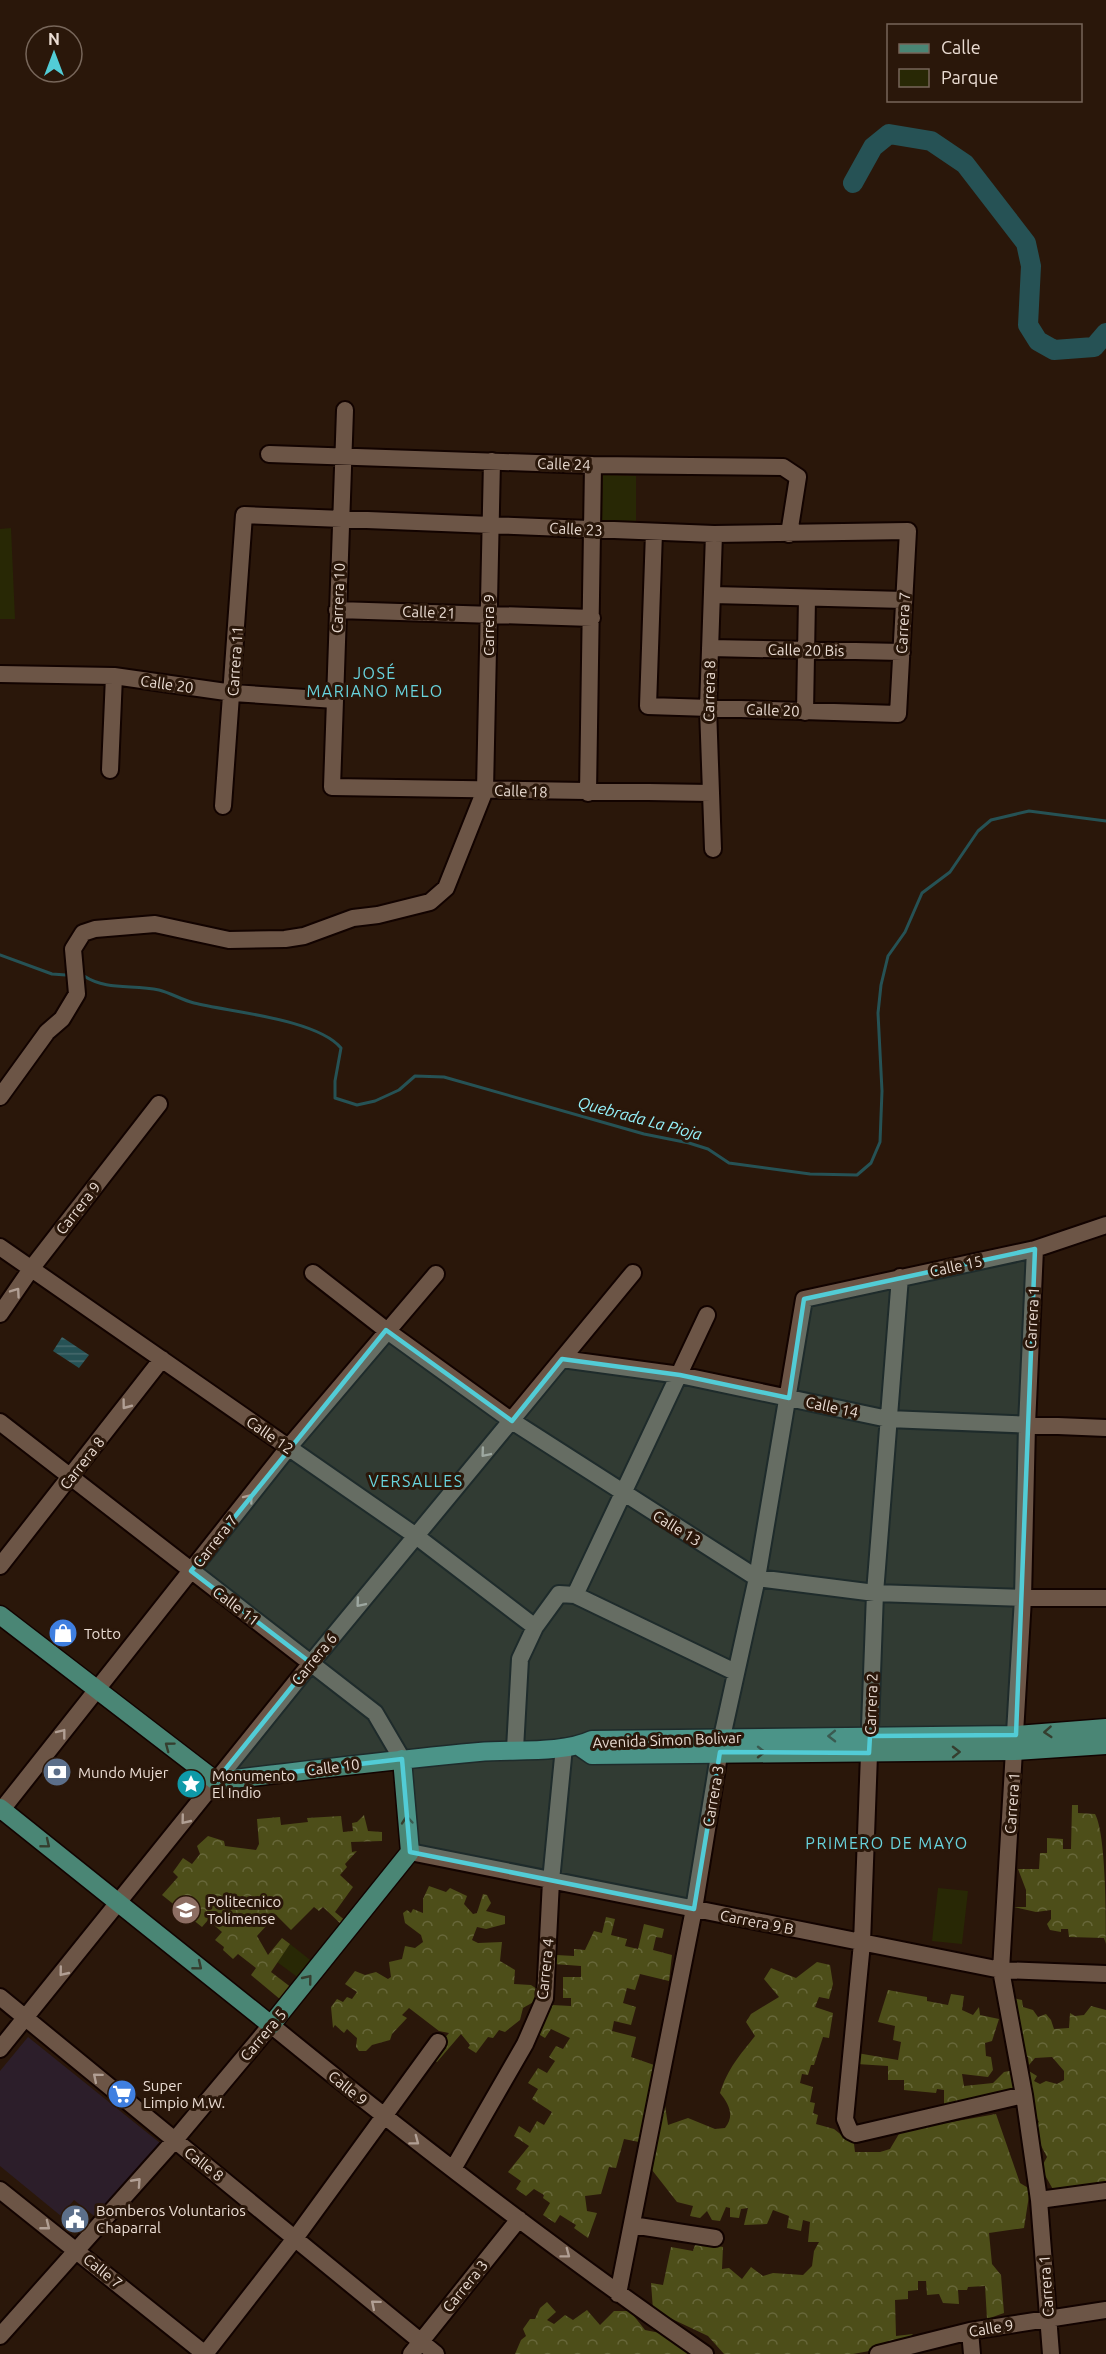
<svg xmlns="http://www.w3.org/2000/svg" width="1106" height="2354" viewBox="0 0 1106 2354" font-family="Ubuntu,sans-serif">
<defs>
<pattern id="forest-crowns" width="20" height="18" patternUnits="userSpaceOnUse" patternTransform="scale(1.5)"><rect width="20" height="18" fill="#4d4e19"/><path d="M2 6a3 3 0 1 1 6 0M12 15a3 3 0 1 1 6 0" fill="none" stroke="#67673a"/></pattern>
<pattern id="water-rules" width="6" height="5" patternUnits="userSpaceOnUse" patternTransform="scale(1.5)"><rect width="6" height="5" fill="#265255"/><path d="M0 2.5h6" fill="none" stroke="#466a6d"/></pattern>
</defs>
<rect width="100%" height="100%" fill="#2a170a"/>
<path fill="#2c1e2a" d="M28,2037l132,106 -62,76 -24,-19 -13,16 -61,-50v-95z"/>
<path fill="#282805" d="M603,475l33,1v47h-34z
M11,528l4,91h-15v-90z
M938,1888l30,3 -6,53 -30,-3z
M290,1944l24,19 -14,16 -23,-17z"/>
<path fill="url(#forest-crowns)" d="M1072,1805h6v8l17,1c11,19 11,102 11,130l-2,-6 -35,-1 -1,-8h-7v3l-11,-2 -3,-6 4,-5v-9l-15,2 -22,-5h12v-17l-8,-21h21l1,-16h7v-15l16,1v10h8z
M364,1815l4,16 14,1v9l-31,1 1,10 5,-1 -12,13 2,3 -7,8 13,12 -18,25 12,10 -3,5 -21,-20 -4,4 -5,-4 -23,23 -15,-15 -19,21 11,19 14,-17 8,6 -19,28 21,16 -11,12 -30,-25 5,-7 -18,-14 -5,5 -10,-9 1,-3 -9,-7 7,-8 -14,-12 -6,7 -40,-32 16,-18 -5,-5 10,-14 9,6 8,-10 -3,-8 11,-10 16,5 1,5 31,4 3,-6 -2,-25 23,-2 1,8 27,-3 -1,-4 34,-2 2,16 10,-1 -1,-8 5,-1z
M429,1886l17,6 4,-4 17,8 -3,8 9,10 4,-1 6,-19 4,1 4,8 -5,8 19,5v8l-19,5 -9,-2 -5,13 6,3 24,-1 -2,19 15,9 -1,14 17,1 9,6c-2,11 -9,12 -17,17l-3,12 -15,12 -6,-2 -6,8 -5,-1 -12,16 -8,-5 2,-3 -9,-11 -24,28 -9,-5 21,-24 -10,-2 -30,-23 -7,7 5,3 -15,16 -2,6 -18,5 -6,6h-7l-3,-4 1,-9 -10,-9 -3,4 -9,-8 -2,3 -2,-21 6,-8 6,3 4,-5 5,2 5,-7 -12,-8 10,-13 10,4 11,-3 12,7 3,-2 -2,-15 13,-3 3,-13 10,2 8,-6 -2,-7 -16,-12 -2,-10 4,-3 4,3 2,-4 10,4v-14z
M606,1917l9,2 -4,16 16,4 -2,7 13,3 6,-25 20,5 -2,9 -6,-1 -3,13 19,5 -3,26 -29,-7 -5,16 -8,-2 -4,15 13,4 -5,18 -17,-4 -2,10 24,6 -5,20 26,9 -13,74 -5,2 -15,-3 -8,29 -7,-1 -8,27 -16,2 2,15 10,2 -9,25 -14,-10 2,-3 -16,-10 -5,8 -12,-8 7,-12 -7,-5 1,-3 -10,-6 -8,7 -10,-7 5,-8 -13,-9 21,-26 -15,-10 5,-10 11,7 7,-12 7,4 8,-13 -20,-13 6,-10 -10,-6 10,-15 9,5 8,-12 -6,-4 7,-11 7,3 7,-11 -19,-9 -6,9 -10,-6 14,-31 3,4 19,1v-8h-8v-21h18v-11l-27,-2 2,-9 18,1v-7l11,1 9,-19 8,2z
M817,1962l13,3 3,19 -4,15 -10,-2 -4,10 18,6 -4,25 -6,-1 -9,28h-3l-3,10 -6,-1 -2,9 13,4 -3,15 5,1 -2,10 5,2 -2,9 18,5 10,8 9,-1 2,16h25l10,-3 13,-22 24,-6 19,2 50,-9 24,69 10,6 -6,39 -35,5 3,31 9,11 3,38 -17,6 -2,-33 -17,1 -1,3h-9l1,14 -16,-1 -4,-9 -12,1 -1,-14h-8v9l-10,1v8l-13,1 1,36 17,-2 -11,11 -49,9h-129l-16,-18 -55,-26 -2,-27 12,2 8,-38 22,4 3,-9 27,5 -1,22 7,-1 13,11 9,-12 12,9 10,-3 30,2 9,-9 2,-15 5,-9h-11l2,-20 -7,-2 -2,11 -14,-3 2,-12 -16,-6 -6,14 -23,1 4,-17 -7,1 -2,9 -9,-1v-9l-4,-1 -6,14 -8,-1 -5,-9 -7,7 -10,-2 3,-10 -16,-4 -25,-32 -1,-28 13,-43 4,26 20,-7 27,11 10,-1c10,-12 4,-24 -5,-35 8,-25 20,-38 35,-57l-9,-14 5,-8 28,-17 -15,-18 7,-11 25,10z
M888,1990l39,7v4l21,4 3,-11 13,2 -2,14 11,5 6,-8 1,8 19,4 -7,22 -7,2 1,13 5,1 2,13 -5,7 -26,-3 2,12 29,-3 11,-11 10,-2 6,20 -76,20v-20l-7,-1 -1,4 -32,-3v-10h-16v-14l-31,-2v-11l41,7 3,-18 -8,-2 2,-14 -17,-4z
M1013,1998l9,2 1,7 10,3 5,7 8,-3 5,6 3,9 15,-1 1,-15 5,3 9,-1 7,-9 15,4v175l-51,8 -14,-25 6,-11 -10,-19 -3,-12 5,-4 -5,-8 -10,-46 13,8 -3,5 6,3 6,-3 11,3 7,-4v-9l-12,-14 -17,1 -6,7 -1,-8 -6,-3 -4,-41 -6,-6z
M547,2302l9,10 -9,8 7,4 11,-9 8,5 14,-10 13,15 14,-14h16l15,19 20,4 34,20h-184l6,-14 5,-4 -3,-7 7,-10h5l5,-11z"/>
<path fill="url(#water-rules)" d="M62,1337l27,18 -10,13 -26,-17z"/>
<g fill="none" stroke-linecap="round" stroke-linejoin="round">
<path stroke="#265255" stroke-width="3" d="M0,955l52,19 14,1
M84,976c23,15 49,8 75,14 12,3 23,10 35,13 36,9 123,16 147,45l-6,33v17l22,7 18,-4 24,-11 16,-14 29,1 200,57 45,9 19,6 21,14 81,11 47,1 14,-12 9,-21 2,-51 -4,-78 3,-28 7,-29 17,-24 17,-39 28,-21 28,-41 13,-11 38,-9 77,10"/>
<path stroke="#265255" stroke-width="20" d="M853,183l20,-36 16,-13 42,7 34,23 61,79 5,23 -3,59 10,16 16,9 40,-3 12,-14"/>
<g stroke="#120300" stroke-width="20">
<path id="minor" d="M345,410l-13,377 379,6
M269,454l324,11 190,2 15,10 -9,57
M712,595l192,5
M337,610l255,8
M710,648l192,4
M0,674l114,2 119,17 102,7
M805,712l2,-114
M110,770l4,-94
M588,793l5,-328
M223,806l21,-291 470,19 194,-3 -10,183 -250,-8 6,-174
M713,849l-5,-141 6,-174
M0,1097l47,-65 15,-13 15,-25 -4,-45 10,-16 12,-4 60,-5 74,16 56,-1 19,-3 49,-18 25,-3 52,-13 16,-14 39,-98 7,-329
M0,1247l416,289 119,91
M1035,1249l-8,176 -4,173 -22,372 23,125 15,105 12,154
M313,1273l73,57 126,91 245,157 118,15 148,5h83
M900,1277l-25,316 -13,350 -17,176 5,12 6,3 168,-39
M0,1314l31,-45 128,-165
M562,1359l118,16 208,44 218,9
M0,1422l375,291 27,46
M0,1566l162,-207
M575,1595l132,-280
M515,1749l5,-90 15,-32 24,-33 16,1 160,77
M0,1812l288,-364 148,-174
M410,1852l591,118 105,4
M0,1997l436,357
M0,2049l311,-386 322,-390
M453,2169l72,-125 20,-46 6,-117 13,-134
M0,2190l205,164
M1039,2200l67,-9
M632,2225l83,13
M618,2294l76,-385 28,-172 35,-159 47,-279 231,-50 71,-24
M970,2331l2,23
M0,2336l174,-195 97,-116c141,115 285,226 434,329
M205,2354l91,-117 142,-195
M411,2354l108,-135
M878,2354l92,-23 136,-21"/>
</g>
<g stroke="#120300" stroke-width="21">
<path id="major" d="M0,1615l216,166c88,-10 175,-21 263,-29 34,-3 83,2 113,-12l424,-5 90,-7
M579,1746l13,9 423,-4 91,-6
M0,1808l271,217 139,-173 -8,-93"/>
</g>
<use href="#minor" stroke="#6c5546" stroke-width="16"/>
<use href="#major" stroke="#4a8675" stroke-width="18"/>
</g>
<defs><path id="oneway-chevron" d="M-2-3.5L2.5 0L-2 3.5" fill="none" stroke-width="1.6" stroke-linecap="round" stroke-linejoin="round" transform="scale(1.5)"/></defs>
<g stroke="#b19f94">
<use href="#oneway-chevron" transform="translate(16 1292) rotate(-55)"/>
<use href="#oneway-chevron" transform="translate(126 1405) rotate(127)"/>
<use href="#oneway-chevron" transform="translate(485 1453) rotate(130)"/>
<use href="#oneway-chevron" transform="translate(249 1498) rotate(-52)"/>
<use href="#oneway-chevron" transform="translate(360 1603) rotate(130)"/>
<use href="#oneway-chevron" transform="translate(62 1733) rotate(-52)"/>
<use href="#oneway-chevron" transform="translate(185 1820) rotate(129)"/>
<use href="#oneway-chevron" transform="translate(63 1972) rotate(129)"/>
<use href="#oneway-chevron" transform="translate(97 2077) rotate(-140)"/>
<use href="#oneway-chevron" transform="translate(415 2141) rotate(37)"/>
<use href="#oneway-chevron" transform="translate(137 2182) rotate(-48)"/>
<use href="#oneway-chevron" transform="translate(46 2226) rotate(38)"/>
<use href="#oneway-chevron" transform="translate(566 2254) rotate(37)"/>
<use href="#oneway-chevron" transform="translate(375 2304) rotate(-140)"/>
</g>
<g stroke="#353e2f">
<use href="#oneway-chevron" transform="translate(1048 1732) rotate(176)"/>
<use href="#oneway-chevron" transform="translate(832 1736) rotate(179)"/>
<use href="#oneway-chevron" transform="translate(169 1746) rotate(-143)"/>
<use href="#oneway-chevron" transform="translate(761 1752)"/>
<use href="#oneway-chevron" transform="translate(956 1752) rotate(-1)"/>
<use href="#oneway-chevron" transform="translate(407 1820) rotate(-95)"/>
<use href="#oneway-chevron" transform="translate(46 1844) rotate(39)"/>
<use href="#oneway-chevron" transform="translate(198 1966) rotate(39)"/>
<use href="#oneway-chevron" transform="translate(308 1979) rotate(-51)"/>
</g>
<path fill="#52ccd6" fill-opacity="0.2" stroke="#52ccd6" stroke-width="4.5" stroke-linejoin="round" d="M1035,1249l-19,486 -146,1 -1,17 -149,-1 -26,157 -284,-57 -8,-93 -186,22 95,-118 -120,-92 195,-241 126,91 50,-62 118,16 109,23 15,-99z"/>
<defs>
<g id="shop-disc" transform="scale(1.5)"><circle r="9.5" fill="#3f7fe0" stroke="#2a170a"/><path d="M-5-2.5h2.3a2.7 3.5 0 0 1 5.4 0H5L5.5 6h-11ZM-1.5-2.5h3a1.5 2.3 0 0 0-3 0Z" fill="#fff"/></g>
<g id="bank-disc" transform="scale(1.5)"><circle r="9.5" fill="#5c6f8a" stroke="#2a170a"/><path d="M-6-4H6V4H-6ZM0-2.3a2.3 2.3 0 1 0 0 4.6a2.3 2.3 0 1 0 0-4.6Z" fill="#fff"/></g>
<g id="sight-disc" transform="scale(1.5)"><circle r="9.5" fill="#0f9aa8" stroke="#2a170a"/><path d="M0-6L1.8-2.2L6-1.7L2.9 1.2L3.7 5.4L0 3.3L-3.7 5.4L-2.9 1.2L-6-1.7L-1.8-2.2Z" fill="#fff"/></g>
<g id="school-disc" transform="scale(1.5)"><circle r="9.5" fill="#8d6e63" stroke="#2a170a"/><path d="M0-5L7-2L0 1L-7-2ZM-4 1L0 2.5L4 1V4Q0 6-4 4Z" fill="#fff"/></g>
<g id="supermarket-disc" transform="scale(1.5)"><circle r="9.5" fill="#3f7fe0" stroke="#2a170a"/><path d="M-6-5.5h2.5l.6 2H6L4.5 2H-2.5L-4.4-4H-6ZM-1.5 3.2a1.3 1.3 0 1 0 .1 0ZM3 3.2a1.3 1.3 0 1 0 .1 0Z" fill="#fff"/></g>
<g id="civic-disc" transform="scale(1.5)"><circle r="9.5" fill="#5c6f8a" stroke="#2a170a"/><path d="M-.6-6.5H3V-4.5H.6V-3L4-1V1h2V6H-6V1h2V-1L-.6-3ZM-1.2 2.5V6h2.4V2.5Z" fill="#fff"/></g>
</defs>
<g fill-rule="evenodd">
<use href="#shop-disc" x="63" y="1633"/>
<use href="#bank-disc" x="57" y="1772"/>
<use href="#sight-disc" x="191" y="1784"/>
<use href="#school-disc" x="186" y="1910"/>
<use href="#supermarket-disc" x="122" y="2094"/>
<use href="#civic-disc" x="75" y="2219"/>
</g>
<g text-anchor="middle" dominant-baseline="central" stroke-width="6" stroke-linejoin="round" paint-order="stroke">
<g font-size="15" fill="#eadcd3" stroke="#2a170a">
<text transform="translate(564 464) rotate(2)">Calle 24</text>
<text transform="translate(576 529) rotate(3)">Calle 23</text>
<text transform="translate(338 598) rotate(-88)">Carrera 10</text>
<text transform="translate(429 612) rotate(2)">Calle 21</text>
<text transform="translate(903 623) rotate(-87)">Carrera 7</text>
<text transform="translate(488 625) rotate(-90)">Carrera 9</text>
<text transform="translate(806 650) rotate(1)">Calle 20 Bis</text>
<text transform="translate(235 661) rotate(-86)">Carrera 11</text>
<text transform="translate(167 684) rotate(8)">Calle 20</text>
<text transform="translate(709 691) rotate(-89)">Carrera 8</text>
<text transform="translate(773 710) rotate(2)">Calle 20</text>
<text transform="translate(521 791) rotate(2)">Calle 18</text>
<text transform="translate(78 1208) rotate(-52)">Carrera 9</text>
<text transform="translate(956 1266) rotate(-12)">Calle 15</text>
<text transform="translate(1032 1318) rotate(-87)">Carrera 1</text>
<text transform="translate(832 1407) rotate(12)">Calle 14</text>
<text transform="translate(270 1435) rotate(35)">Calle 12</text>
<text transform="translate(82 1463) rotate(-52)">Carrera 8</text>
<text transform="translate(677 1528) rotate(32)">Calle 13</text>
<text transform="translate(215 1541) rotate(-52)">Carrera 7</text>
<text transform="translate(236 1606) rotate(37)">Calle 11</text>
<text transform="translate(314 1659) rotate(-51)">Carrera 6</text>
<text transform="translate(871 1704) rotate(-88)">Carrera 2</text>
<text transform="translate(667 1740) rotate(-2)">Avenida Simon Bolivar</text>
<text transform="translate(333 1767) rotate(-7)">Calle 10</text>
<text transform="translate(713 1796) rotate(-80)">Carrera 3</text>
<text transform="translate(1012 1803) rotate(-86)">Carrera 1</text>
<text transform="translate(757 1922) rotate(11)">Carrera 9 B</text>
<text transform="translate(545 1969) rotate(-84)">Carrera 4</text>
<text transform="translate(263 2035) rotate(-50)">Carrera 5</text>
<text transform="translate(348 2088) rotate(39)">Calle 9</text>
<text transform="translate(204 2164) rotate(38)">Calle 8</text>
<text transform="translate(103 2271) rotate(39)">Calle 7</text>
<text transform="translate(465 2286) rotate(-51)">Carrera 3</text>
<text transform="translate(1046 2286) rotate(-94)">Carrera 1</text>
<text transform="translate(991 2328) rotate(-9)">Calle 9</text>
</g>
<g font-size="15" fill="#eadcd3" stroke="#2a170a" text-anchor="start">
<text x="84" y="1633">Totto</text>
<text x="78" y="1772">Mundo Mujer</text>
<text x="212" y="1775">Monumento<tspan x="212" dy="17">El Indio</tspan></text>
<text x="207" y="1901">Politecnico<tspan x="207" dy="17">Tolimense</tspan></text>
<text x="143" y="2085">Super<tspan x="143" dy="17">Limpio M.W.</tspan></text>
<text x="96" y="2210">Bomberos Voluntarios<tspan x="96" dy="17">Chaparral</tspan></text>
</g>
<g font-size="16" letter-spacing="1.5" fill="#68d4de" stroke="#2a170a">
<text x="375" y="673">JOSÉ<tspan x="375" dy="18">MARIANO MELO</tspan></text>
<text x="416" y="1481">VERSALLES</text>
<text x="887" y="1843">PRIMERO DE MAYO</text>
</g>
<g font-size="16" font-style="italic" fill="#94f2fb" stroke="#2a170a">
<text transform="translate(640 1118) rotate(15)">Quebrada La Pioja</text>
</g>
</g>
<rect x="887" y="24" width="195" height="78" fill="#2a170a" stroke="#77665a" stroke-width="1.5"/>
<rect x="899" y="44" width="30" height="9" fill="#4a8675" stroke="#77665a" stroke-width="1.5"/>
<text x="941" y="54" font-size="18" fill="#eadcd3">Calle</text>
<rect x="899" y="69" width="30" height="18" fill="#282805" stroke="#77665a" stroke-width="1.5"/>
<text x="941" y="84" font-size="18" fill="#eadcd3">Parque</text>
<g transform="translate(54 54)"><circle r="28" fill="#2a170a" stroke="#77665a" stroke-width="1.5"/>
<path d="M0-4.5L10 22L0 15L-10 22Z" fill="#52ccd6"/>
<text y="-9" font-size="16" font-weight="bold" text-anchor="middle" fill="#eadcd3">N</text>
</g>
</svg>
